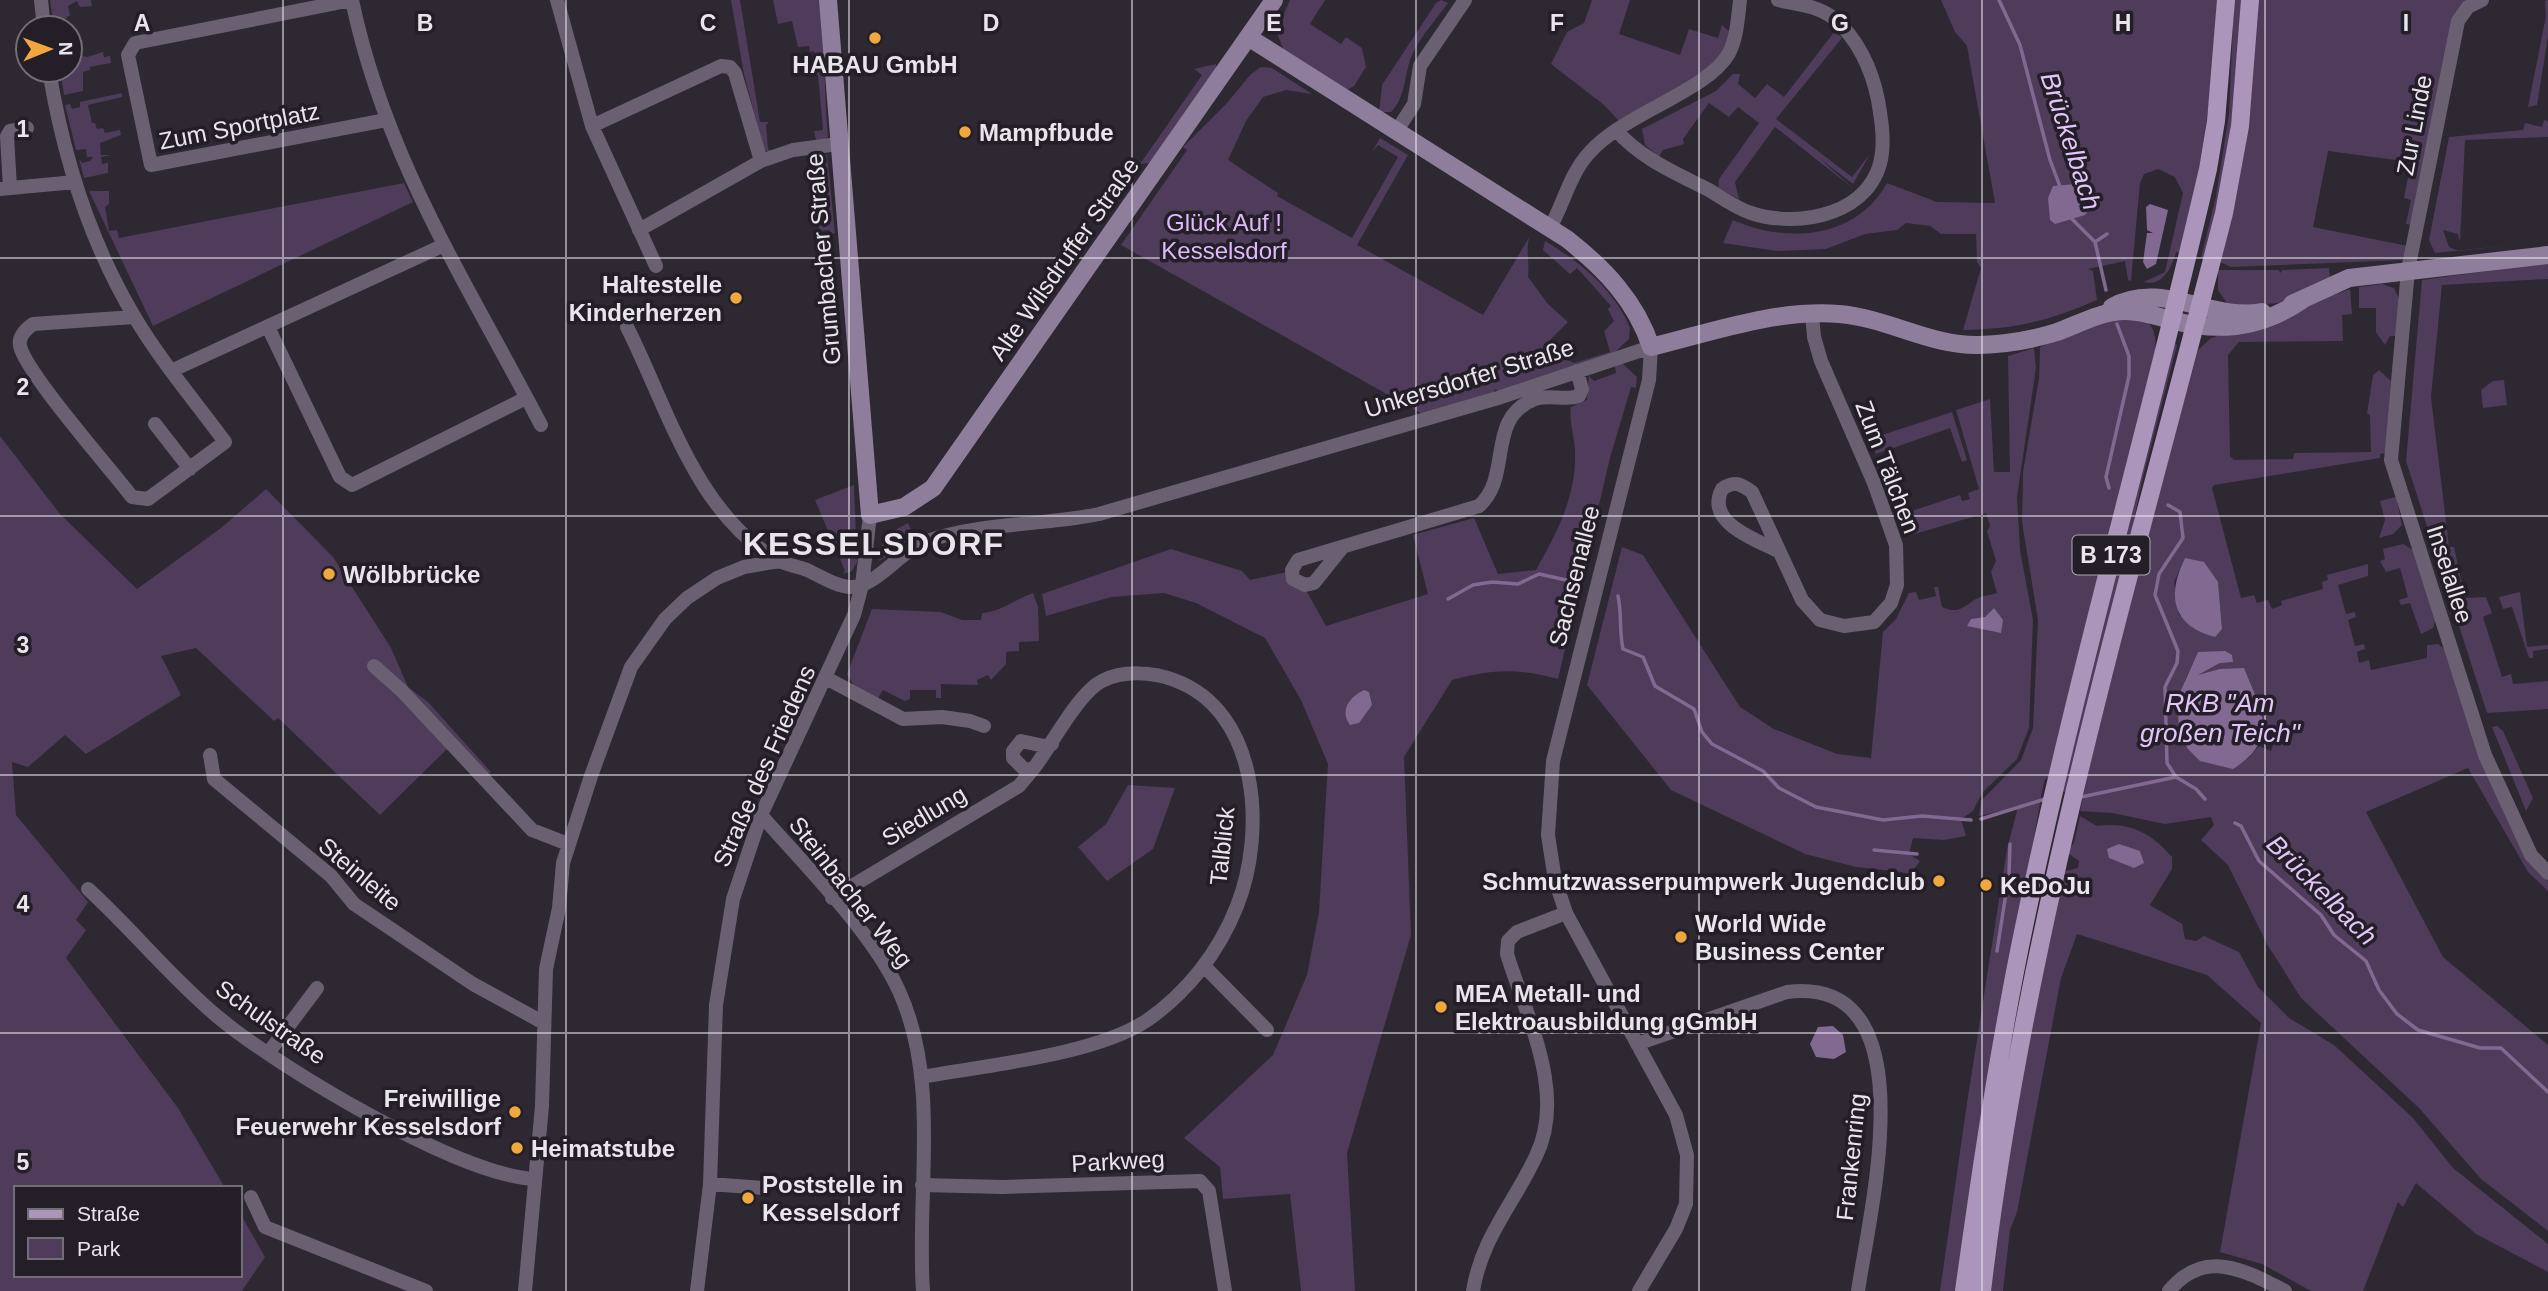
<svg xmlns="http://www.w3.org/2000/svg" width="2548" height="1291" viewBox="0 0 2548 1291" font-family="Helvetica,sans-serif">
<rect width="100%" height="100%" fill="#2d2831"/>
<path fill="#4e3c5a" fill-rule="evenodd" d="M50,0h41l1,6 -12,1 -3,-6 -9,5 2,9 -6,5 1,8h-11z
M731,0h9l20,122h9l-3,3 2,24 5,4 -9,-3 -20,-76z
M773,0h48c4,47 3,90 7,137l-4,3h-8l-2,-9 9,-1 -5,-55h-10v-2l9,-2 -3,-20 -4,1 -1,-6 -11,1 -6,-26 -14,3z
M1290,0h35l-15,24 31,20 5,-7 16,11 4,19 -12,19 -7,4 -62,-37 -9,-22z
M1441,0l7,3c-11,15 -24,30 -33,46 -12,21 -7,46 -24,63h-12l3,-27 54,-82z
M1592,0h38l-11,34 61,21 9,-26 29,9 4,-13 9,8c-16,48 -72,62 -112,88l-15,-16 -53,-41 16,-32 17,-9z
M1941,0h279c-7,86 -19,169 -38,253l-6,-1c-4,16 -14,35 -32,30l21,-10 18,-79 -8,-16 -17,-8 -14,5 -4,9 -9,98 -3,-1 -3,-19 -37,8 5,2 4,29c-49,21 -80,29 -134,30l18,-62 -4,-6 -1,-28h-35l-11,-8 -24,-3 -9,7 -32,4 -39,15 -49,2 -54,-8 10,-23c54,24 123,19 154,-37l50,19 58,1 -28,-157 -12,-14z
M2234,0h8l-13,146 -24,113 -4,-1 15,-62 13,-82z
M2256,0h217l-5,2 -56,223 -6,-1 5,-24 -7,-2 7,-36 -83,-11 -15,76 95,19 -4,14 -173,7 -11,-5z
M2548,0v37l-11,68 -9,2 18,-91 -1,-15z
M70,30l8,25 9,2 16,-5 1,5 6,-1 1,7 -21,4v3l-7,2v19l-19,4 -4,-25h10z
M1835,31l7,7 -66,81 76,58 18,-23 -17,30 -34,-26 35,31 -79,-62 -40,55 4,17 -21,-10 1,-10 40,-56 -21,-16 -9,10 -20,-14 -26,36 1,5 -21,6 -4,7 -14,-12 -3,-16 74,-38 17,-17h7l-2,10 17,14 12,-14 17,13z
M1216,64l1,6 -61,92 -16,2 62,-89 -8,-6z
M1261,67l11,1 40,26 -26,-4 -23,7 -17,24 -18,39 50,33 -1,3 75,42 46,-81 -20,-12 -6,7 8,-14 28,17 -51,90 126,70 47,-79c-5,11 0,28 -2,41l20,27 20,18 -20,20v8l26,13 36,-11 -6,-21 10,-10 -6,-12 3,-3 -34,-38 -7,6 -27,-24 2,-9c34,20 70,49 85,87l-1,11 -16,15 -114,37 -4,-2 -2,7 -69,19 -303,-170 66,-95 -4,-3 44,-44 24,-29z
M122,93v4l-34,8 4,18h3l2,6 6,-1 2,5 15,-3 1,5 -21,8 1,12h10l-10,2 1,7 6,-1v10l-24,5 -5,-19 3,4 8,-2 3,-4h-6l-1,-8 -10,1 -11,-45 5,-1 2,5 8,-2v-5z
M2544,120l4,1v16l-83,3 -5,102 -2,-8 -15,-4 6,17 9,4 73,-8 -96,10 -6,-13 20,-103 74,-7 2,-7 17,4z
M827,154l8,79 -5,2v-5l-11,1 -1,-70z
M404,183l9,19 -260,124 -64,-135h20v13l-4,3 4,24 8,-1 2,8z
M2548,263v16l-106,6 -11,112 18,150h5l11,51 21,-1 6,16 -9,4 19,60 9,-3 2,10 35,-3v28l-61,4 -81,-252 16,-181z
M2329,268l1,11 -52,24 -12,1 1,2 -39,-1 -10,-15v-20h61l1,3 3,-3z
M2382,284l12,4 5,11 -3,37h-6l-5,9 -9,-13v-24h-17v-21z
M2350,289l2,25 -10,1 1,26 -104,1 -11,13 2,101 4,4 59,-1 1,-6 77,-1 -1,-37 -3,-1 6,-39 6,-5 12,11 -6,72 -5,1v4l-166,27 -2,3 29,110 13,-3 3,8 11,-3 4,9 10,-4 -1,-4 42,-12 -1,-7 6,-2 -1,-5 41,-11v12l-30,9 8,29 9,-2 1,5 -8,3 7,26 9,-2 1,5 -8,3 2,11 10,-3 2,10 56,-12v-13l11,-1 8,6 97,227 5,4v10l-20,-19 -60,-104 -102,44 77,145 105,88v186l-67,-52 -62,-71 -118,-110 -34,-54 -39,-79 -27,-25 13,-15 -3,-8 -46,7 -53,-11 -32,-2 28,-129 90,-332 13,-12zM2185,558l33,25 4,46 -43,-14 -5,-33zM2198,652l22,11 -24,13 8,-2 60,52v8l11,5 -4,12 -12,-5 -12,13 -60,-11c-17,-44 -7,-56 11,-96z
M2113,318l33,2c11,11 10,22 9,36l-104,421 -6,2 -3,12 -86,500h-16l27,-188 40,-254 11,-42 -39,9 2,-15 40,-41 12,-32 5,-108 -16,-98 1,-50 16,-94 1,-31z
M2175,343l2,2 -35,136 -16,78 -60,232 -4,1 45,-190z
M2034,348l2,20 -19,129 3,53 13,70 -4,108 -12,31 -35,34 -9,18 -12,8 5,17 -22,4 -31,-2 -4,16 11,7 -11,15 -7,-4 -46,-5 -51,-13 -134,-64 -84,-105 35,-138 21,8 97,152 34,22 63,25 34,4 12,-126 13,-13 13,-26 7,-1 3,8 17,-4 -2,-9h4l4,20c15,7 21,1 32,-7 6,-4 17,-5 23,-7l-6,-21 5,-11 -9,-30 3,-5 -4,-13 -78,23 -5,-17 10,-5 -1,-3 48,-16 2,6 8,-2 -2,-6 11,-4 -23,-79 34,-11 4,73h16l-2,-116z
M1623,364l14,13 -1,11 -5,-1 -21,71 -52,221c-41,-11 -65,-10 -106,1l-48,77 7,178 -64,218 8,138h-54l-11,-97 -67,5 -3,-32 -36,-29 89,-83 34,-80 12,-63 9,-148 -27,-64 -36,-62 -69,-35 -32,-10 -53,4 -65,19 -4,-22 129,-45 71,22 8,9 37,-8 19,18 20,36 102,-32 -15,-59 61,-17 24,56 38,-4c21,-38 41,-74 39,-120 -1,-15 -6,-27 -4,-43l16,-7 2,-24 5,5 22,-8 -1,-7z
M2504,380l3,25 -24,3 -2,-18 12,-9z
M1952,412l15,48 -5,2 -12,-34 -74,26 -6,-15z
M0,436l60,78 77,75 84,-61 45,-39 67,68 58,91 17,39 20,15 63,70 -11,13 -32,-37 -68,67 -102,-97 -4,3 -78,-73 -35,8 20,39 -95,59 -21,-19 -37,32 -16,-5 4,53 72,87 -12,18 10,10 -20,28 112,150 47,80h-209v87h224v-62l25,44 -23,34h-242z
M854,485l3,77 -5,9 -9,3 2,-3 -30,-71z
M2396,497l6,28 -9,9 -14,4 6,-18 -5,-19z
M908,523l4,9 8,6 -41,23 5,-25z
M2403,544l10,6 23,68 -3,10 -12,6 -11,-31 -9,2 -2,-5 9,-3 -8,-29 -14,4 -6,-11 5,-2 -2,-10z
M2520,592l7,55 21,-2v4l-15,2v7h-4l-17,-51 -9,2 -4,-12z
M1033,593l5,14 1,34 -20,1v9l-13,1v12l-15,16 -3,-5 -11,5 1,5 -37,-1v14h-5v-8h-26v9l-5,2 -22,-11 -6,10 -23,-14 -7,-12 25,-65 69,3 21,8h19l1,-7c17,-1 34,-14 51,-20z
M2497,726l6,5 30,67 -7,13 -34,-84z
M1128,785l47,3 -22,61 -46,32 -29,-34 28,-23z
M2080,816l17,10c32,-5 55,7 75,31v12l-22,36 32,19 3,15 11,2 8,-5 35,16 19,35 31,31 45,27 79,73 40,50 95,76v28l-72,-38 -60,-51 -13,24 -5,-5 -35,89h-52l-49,-27 -42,-12 41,-229 -54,-48 -130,-41 -16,44 -44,234 -7,18 -7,61h-14l26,-176 46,-243 17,-4 1,-7 -13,-9 8,-9z"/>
<path fill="#826992" d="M2076,184l14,24 -5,7 -30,9 -5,-4 -2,-22 5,-12z
M2150,204l18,6 -12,54 -9,5 -4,-7 4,-29h6l-6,-3 -1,-23z
M2185,558l19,4 14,20 4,47 -7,8c-44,-12 -48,-42 -30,-79z
M1994,608l9,12 -2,13 -34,-7 4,-7 14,-2z
M2225,651l7,4 1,7 -13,1 -22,12 22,-6 24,-1c17,43 37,70 -11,101l-33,-8 -13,-13 -8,-20 -2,-29 21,-47z
M1364,690l5,2 3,13 -13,18 -9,2c-11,-15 0,-28 14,-35z
M2119,844l21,7 4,12 -10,5 -25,-10 -2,-9z
M1833,1026l10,9 3,17 -12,7 -18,-2 -6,-13 8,-17z"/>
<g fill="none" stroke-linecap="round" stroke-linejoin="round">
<path stroke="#826992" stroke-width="3.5" d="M1999,0l21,45 30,115 11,29
M2070,217l25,25 11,48
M2095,242l12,-8
M2109,488l-3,-11 23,-101v-20l-12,-32
M2168,505l12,7 3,26 -24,36 -4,21 23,56 -1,12 -12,24 2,76 9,14 20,12 9,10
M1618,596c4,18 1,35 5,53l20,8 12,29 39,23 8,23 10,12 51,27 16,17 37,19 67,13 39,-4 49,4
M1448,599l25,-14 19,-3 26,2 21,-10 36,8
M2081,797l95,-20
M1981,819l64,-20
M2235,823l6,3 18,35 62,54 13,20 32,26 13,29 18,24 21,16 62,18h21l47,44
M1874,850l43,4
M1997,951l12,-77 1,-30"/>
<path stroke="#6b6072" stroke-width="14" d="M41,0l3,28
M352,0l-217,43 -7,12 23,110 235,-45
M352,0c33,159 115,283 189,425
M557,0l35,126 64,140
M2482,0l-14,7 -10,14 -50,249 -17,190 94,295 46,100 17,18
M49,70c14,85 41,172 85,246 26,44 61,85 91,126l-77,57 -16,-2c-22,-29 -106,-124 -112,-151 -2,-10 6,-17 13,-22l101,-7
M592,126l129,-60 9,1 5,6 26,88 -122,69
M1616,130c25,29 60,43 93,60 13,8 27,18 42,23 49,16 124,1 131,-60 2,-18 -1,-35 -4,-53 -6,-30 -20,-62 -45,-82 -14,-12 -37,-14 -55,-18
M1396,132l18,-28 6,-38 45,-66
M761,161l32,-11 45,-6
M10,188l-3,-52 3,-5 17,-3
M0,189l75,-7
M1550,228c14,-25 20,-55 40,-76 35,-39 118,-61 139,-99 8,-15 9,-36 11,-53
M268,327l72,150 12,8 174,-87
M627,327c40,79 68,185 150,233 9,5 20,6 30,10 13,6 30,17 44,17 24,1 50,-37 76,-46 56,-19 115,-15 172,-27l399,-116 153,-51 -2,33 -96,381 -5,74 7,45 11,33 110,202 11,40 -1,49 -10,25 -37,62
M173,370l271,-125
M155,424l35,45
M1342,548l-28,35 -9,2 -12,-6 -1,-9 6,-10 181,-54c34,-30 6,-88 56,-107 15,-5 30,2 44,-3l3,-7 -5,-18
M1776,550c-22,-11 -71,-28 -54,-61 12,-9 19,-5 30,3l50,108 18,20 24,6 30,-4 17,-19 6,-18 -1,-40 -22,-62 -53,-122 -7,-24 -2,-23
M374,666l28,25 130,139 36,14
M826,678l77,41 39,-2 28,4 14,5
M210,755l4,24 117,97 23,28 119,80 71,39
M761,815c43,49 112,118 138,176 42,92 17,202 24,300
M88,889c45,41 83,89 130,128 60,50 240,158 316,162
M832,898l187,-112 15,-18
M1204,966l63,64
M1637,1044l150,-52c144,-18 82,222 71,299
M269,1052l48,-64
M921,1077c61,-11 174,-22 225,-56 41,-28 73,-69 91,-115 29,-73 23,-195 -63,-226 -21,-8 -51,-10 -72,1 -23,11 -51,65 -68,87l-9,2 -12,-12v-7l8,-10 23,5 8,-2
M710,1184l53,4
M922,1185l81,2 197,-6 9,10 16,100
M251,1197l14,30 161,64
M525,1291l17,-185 4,-137 13,-61 4,-45 28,-87 40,-109 34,-48 22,-21 30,-20 27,-11 35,-6
M697,1291l13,-107 6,-179 17,-106 28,-84 93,-200 8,-30 8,-70
M1473,1291c8,-52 41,-88 63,-135 31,-63 -10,-140 -29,-202l1,-13 9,-9 49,-19
M2169,1291c35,-43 76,-21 116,0"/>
<path stroke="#8f7e9b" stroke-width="18" d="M828,0l42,515 34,-8 29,-19 341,-488
M1248,37l319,202c37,29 69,62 84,108 61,-15 125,-38 188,-33 49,4 91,32 140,31 27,-1 53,-5 78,-13 22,-8 43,-20 66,-21 18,-1 35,6 52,10 46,12 88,6 127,-21
M2292,304l57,-26 199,-23
M2112,307c50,-28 99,15 150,5"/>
<path stroke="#ab95ba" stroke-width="18" d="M1964,1291c17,-122 35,-244 60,-364 53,-255 126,-505 184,-758l8,-48 10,-121
M1982,1291c43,-367 151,-721 242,-1078l16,-87 10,-126"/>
</g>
<path fill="none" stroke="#e9e5ec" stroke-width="2" stroke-opacity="0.55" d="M283,0v1291M566,0v1291M849,0v1291M1132,0v1291M1416,0v1291M1699,0v1291M1982,0v1291M2265,0v1291M0,258h2548M0,516h2548M0,775h2548M0,1033h2548"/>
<g fill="#efa73e" stroke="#231e27" stroke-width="2.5">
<circle cx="875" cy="38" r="7"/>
<circle cx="965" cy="132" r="7"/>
<circle cx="736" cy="298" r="7"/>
<circle cx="329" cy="574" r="7"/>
<circle cx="1939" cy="881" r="7"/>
<circle cx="1986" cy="885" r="7"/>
<circle cx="1681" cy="937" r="7"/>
<circle cx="1441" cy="1007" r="7"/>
<circle cx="515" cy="1112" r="7"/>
<circle cx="517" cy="1148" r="7"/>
<circle cx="748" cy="1198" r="7"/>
</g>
<g text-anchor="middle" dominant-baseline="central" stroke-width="7" stroke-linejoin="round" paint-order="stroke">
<rect fill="#231e27" stroke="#aea9b1" stroke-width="2" x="2072.5" y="535.5" width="77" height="39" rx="5"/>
<g font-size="23" font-weight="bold" fill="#e9e5ec">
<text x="2111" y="555">B 173</text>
</g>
<g font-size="24" font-weight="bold" fill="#e9e5ec" stroke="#231e27" text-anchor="start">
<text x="875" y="64" text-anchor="middle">HABAU GmbH</text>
<text x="979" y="132">Mampfbude</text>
<text x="722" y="284" text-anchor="end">Haltestelle<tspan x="722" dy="28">Kinderherzen</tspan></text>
<text x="343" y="574">Wölbbrücke</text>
<text x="1925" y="881" text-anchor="end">Schmutzwasserpumpwerk Jugendclub</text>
<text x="2000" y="885">KeDoJu</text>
<text x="1695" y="923">World Wide<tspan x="1695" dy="28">Business Center</tspan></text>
<text x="1455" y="993">MEA Metall- und<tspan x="1455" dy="28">Elektroausbildung gGmbH</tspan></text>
<text x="501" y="1098" text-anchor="end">Freiwillige<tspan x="501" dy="28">Feuerwehr Kesselsdorf</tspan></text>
<text x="531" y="1148">Heimatstube</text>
<text x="762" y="1184">Poststelle in<tspan x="762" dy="28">Kesselsdorf</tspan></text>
</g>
<g font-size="24" fill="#e9e5ec" stroke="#231e27">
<text transform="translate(2414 125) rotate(-79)">Zur Linde</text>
<text transform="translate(239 126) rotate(-11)">Zum Sportplatz</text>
<text transform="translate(823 259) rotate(-95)">Grumbacher Straße</text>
<text transform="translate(1064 259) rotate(-55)">Alte Wilsdruffer Straße</text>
<text transform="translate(1469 378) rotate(-17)">Unkersdorfer Straße</text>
<text transform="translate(1888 467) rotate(69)">Zum Tälchen</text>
<text transform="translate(2450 574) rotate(72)">Inselallee</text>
<text transform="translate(1574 576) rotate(-76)">Sachsenallee</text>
<text transform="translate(764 766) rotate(-66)">Straße des Friedens</text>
<text transform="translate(924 816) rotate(-31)">Siedlung</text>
<text transform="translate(1222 846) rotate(-84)">Talblick</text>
<text transform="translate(360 874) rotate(40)">Steinleite</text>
<text transform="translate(851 892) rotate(52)">Steinbacher Weg</text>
<text transform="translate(271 1022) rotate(35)">Schulstraße</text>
<text transform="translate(1851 1157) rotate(-84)">Frankenring</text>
<text transform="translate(1118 1161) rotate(-3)">Parkweg</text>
</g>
<g font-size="24" fill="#dfb9fa" stroke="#231e27">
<text x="1224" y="222">Glück Auf !<tspan x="1224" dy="28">Kesselsdorf</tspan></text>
</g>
<g font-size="26" font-style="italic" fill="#e4c5f9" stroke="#231e27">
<text transform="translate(2071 141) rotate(72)">Brückelbach</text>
<text x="2220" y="703">RKB "Am<tspan x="2220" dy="30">großen Teich"</tspan></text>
<text transform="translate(2322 890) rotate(45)">Brückelbach</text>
</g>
<g font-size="32" font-weight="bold" letter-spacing="2" fill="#e9e5ec" stroke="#231e27">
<text x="874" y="544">KESSELSDORF</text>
</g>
</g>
<g font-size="23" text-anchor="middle" font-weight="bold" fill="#e9e5ec" stroke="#231e27" stroke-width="7" stroke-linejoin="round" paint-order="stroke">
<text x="142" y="31">A</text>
<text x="425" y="31">B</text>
<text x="708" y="31">C</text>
<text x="991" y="31">D</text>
<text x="1274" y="31">E</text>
<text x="1557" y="31">F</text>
<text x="1840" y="31">G</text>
<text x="2123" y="31">H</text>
<text x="2406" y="31">I</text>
<text x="23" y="137">1</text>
<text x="23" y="395">2</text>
<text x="23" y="653">3</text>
<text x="23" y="912">4</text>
<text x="23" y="1170">5</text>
</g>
<rect x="14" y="1186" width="228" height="91" fill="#231e27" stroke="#726e76" stroke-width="2"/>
<rect x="28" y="1209" width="35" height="10" fill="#ab95ba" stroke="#726e76" stroke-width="2"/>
<text x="77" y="1221" font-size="21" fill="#e9e5ec">Straße</text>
<rect x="28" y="1238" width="35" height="21" fill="#4e3c5a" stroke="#726e76" stroke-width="2"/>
<text x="77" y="1256" font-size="21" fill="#e9e5ec">Park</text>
<g transform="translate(49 49) rotate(89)"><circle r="33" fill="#231e27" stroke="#726e76" stroke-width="2"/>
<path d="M0-5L12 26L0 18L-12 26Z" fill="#efa73e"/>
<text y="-10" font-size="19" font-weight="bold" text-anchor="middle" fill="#e9e5ec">N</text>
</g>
</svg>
